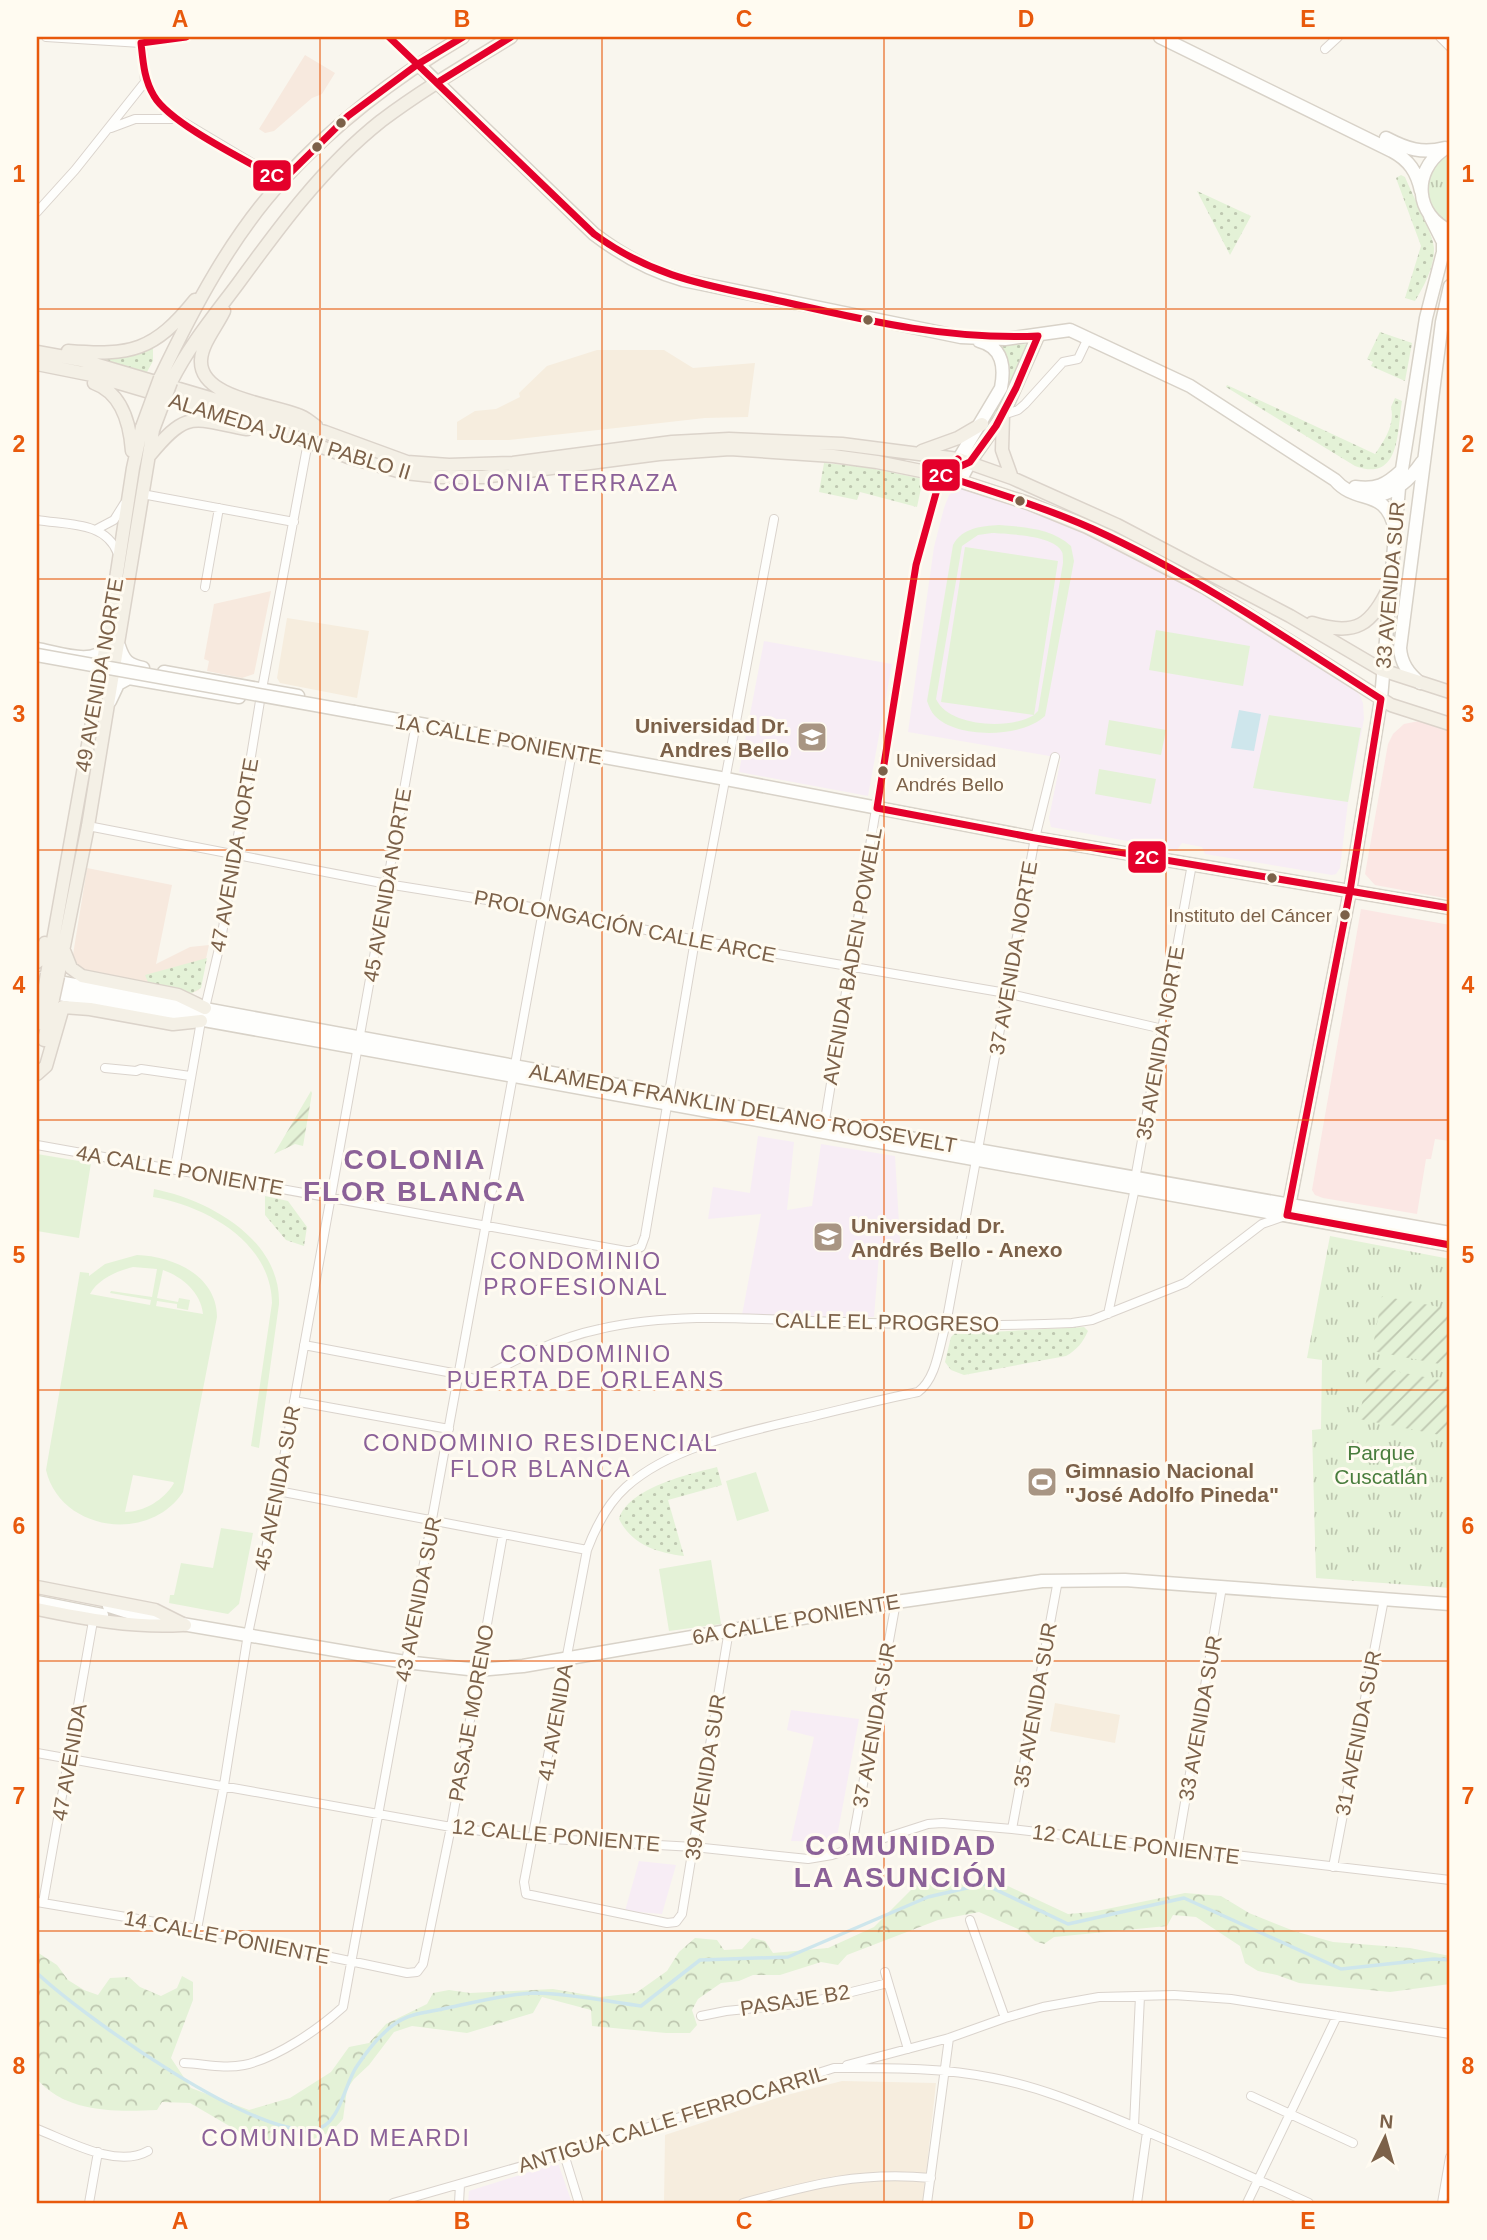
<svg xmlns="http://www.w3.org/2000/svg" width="1487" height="2240" viewBox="0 0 1487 2240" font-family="Arial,sans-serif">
<defs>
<pattern id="grass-dots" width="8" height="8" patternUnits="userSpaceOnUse" patternTransform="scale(1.75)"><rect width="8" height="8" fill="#e4f2d7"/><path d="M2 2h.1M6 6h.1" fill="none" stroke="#bec7b0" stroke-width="1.8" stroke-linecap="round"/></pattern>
<pattern id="forest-crowns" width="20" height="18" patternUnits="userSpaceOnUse" patternTransform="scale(1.75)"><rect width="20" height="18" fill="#e4f2d7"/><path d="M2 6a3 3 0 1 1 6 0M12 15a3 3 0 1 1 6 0" fill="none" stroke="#bec7b0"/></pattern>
<pattern id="park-tufts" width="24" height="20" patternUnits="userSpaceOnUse" patternTransform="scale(1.75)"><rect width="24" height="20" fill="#e4f2d7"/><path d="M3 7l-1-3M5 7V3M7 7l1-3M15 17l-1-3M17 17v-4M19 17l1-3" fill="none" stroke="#bec7b0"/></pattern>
<pattern id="garden-furrows" width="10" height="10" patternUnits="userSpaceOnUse" patternTransform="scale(1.75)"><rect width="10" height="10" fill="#e4f2d7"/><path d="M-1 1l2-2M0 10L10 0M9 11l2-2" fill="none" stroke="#bec7b0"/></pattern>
</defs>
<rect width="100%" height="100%" fill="#f9f6ee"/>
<path fill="#f6edde" d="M597,350h67l29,18 62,-5 -7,54 -43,1 -196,22h-52v-18l18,-11 21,-2 24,-12 -1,-4 28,-27z
M287,618l82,13 -12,67 -77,-15 -3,-5z
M1055,1703l65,12 -5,28 -65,-12z
M842,2081l94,2 -13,120h-259l1,-68 118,-39z"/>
<path fill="#f7e9de" d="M305,55l30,18 -13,21 -10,4 -38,33 -9,2 -6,-4z
M271,591l-17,83 -12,4 -35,-7 2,-10 -5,-2 10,-55z
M87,868l85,17 -16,79 34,-17 19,-2 -10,45 -7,3 -110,-20 -10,-12z"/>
<path fill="#f7edf5" d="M958,486l133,47 96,50 131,80 41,31 4,9 1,16 -16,83 -8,66 -4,6 -4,1 -127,-21 -3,-7 -20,-4 -5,7 -126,-23 -2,-9 12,-60 -153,-26 26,-185 10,-39 5,-13z
M764,641l128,23 -24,132 -129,-24z
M758,1136l36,6 -7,68 25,-4 9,-62 74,12 6,101 -22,-2 -5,62 -132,-2 19,-101 -53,5 5,-32 37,6z
M791,1710l68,9 -23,123 -45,-1 23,-104 -27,-7z
M639,1861l37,4 -14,49 -37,-3z
M558,2163l14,40h-104l1,-12z"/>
<path fill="#fbe7e4" d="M1419,721l31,6v172l-75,-14 -10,-11 23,-130 5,-10 11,-10z
M1361,909l89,16v216l-15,-2 -4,20h-5l-9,55 -94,-16 -8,-3 -3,-5z"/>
<path fill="url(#grass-dots)" d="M1401,175l4,2c6,15 30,60 29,72 0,19 -10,37 -19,52l-10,-3 16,-52 -25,-68z
M1197,191l54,25 -21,39z
M1380,332l32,11 -7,38 -34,-15 2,-4 -6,-3z
M1028,344h2l-21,52 -22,35c1,-9 5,-13 9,-21 10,-18 18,-47 3,-64z
M153,348v13l-6,11 -53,-14c23,1 39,-2 59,-10z
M1227,385l148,69c10,-14 20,-30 16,-47l4,-9 7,3c-5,30 -1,82 -47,65l-129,-79z
M824,463l41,4 58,12 -6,28 -57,-15 -3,8 -38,-8z
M207,958l-6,30 -9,5 -42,-6 -5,-12z
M265,1196l23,5 19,26 -3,19 -18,-6 -21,-25z
M1084,1327l4,4c-5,11 -11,19 -22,25l-102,19 -13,-5 -6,-8 6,-25 7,-7 32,2z
M717,1467l5,18 -54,15 16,56c-27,-3 -53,-12 -65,-37 9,-31 70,-45 98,-52z"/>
<path fill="url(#forest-crowns)" d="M997,1881l71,33 24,-2 93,-19 36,3 28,17 45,18 39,11 77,6 40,8v28l-60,8 -91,-9 -22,-8 -19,-4 -13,-8 -5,-17 -44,-29 -23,-2 -6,11 -113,11 -10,7 -9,-3 -8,-8 -48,-21 -41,8 -91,35 -9,10 -17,-3 -41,13h-27l-14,6 -18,2 -23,16 -6,11 5,15 -7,8h-24l-74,-7 -1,-16 -49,-13 -9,16 -66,20 -55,-7 -18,6 -25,33 -15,14 -7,10 -4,30 -12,13 -38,15 -55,-16 -48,-28 -28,-1 -5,8c-41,2 -91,3 -120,-31v-127l20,13 11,15 16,10 14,5 12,-17 19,-1 11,10 21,9 16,-8 5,-12 11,6v18l-22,58 20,30 58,22 41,-12 41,-26 18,-25 20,-4 17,-19 41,-20 6,-11 16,-3 21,3 83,-4 47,8 36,-4 31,-22 12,-19 16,-14 22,2 7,10 18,-1 10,-11 13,3 8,12 55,-5 46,-21 42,-42z"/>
<path fill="url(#park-tufts)" d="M1450,151v72c-31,-17 -28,-54 0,-72z
M1330,1236l120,23v329l-134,-10 -4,-148 9,-1 1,-69 -15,-2z"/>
<path fill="url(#garden-furrows)" d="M311,1091l1,2 -9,53 -8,-2 -21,10z
M1382,1296l68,13v57l-78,-15z
M1369,1366l81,16v55l-91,-18z"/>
<path fill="#e4f2d7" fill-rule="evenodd" d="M999,525c25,2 53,3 72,21l3,15 -29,155c-23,22 -88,23 -110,0 -4,-4 -6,-10 -8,-15l26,-156c9,-17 28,-19 46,-20zM992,533c15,1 63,2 70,19 1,1 1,9 1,11l-25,148 -4,4 24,-154 -93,-14 -24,155 93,13c-24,15 -85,12 -98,-16l26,-153 16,-11z
M1156,630l94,16 -7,40 -94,-16z
M1269,715l92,13 -13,74 -95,-14z
M1109,720l57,10 -5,25 -56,-10z
M1099,769l57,10 -5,25 -56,-10z
M37,1154l54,9 -12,75 -42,-7z
M154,1189c55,11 127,50 125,115l-20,144 -8,-2 21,-143c-1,-61 -66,-97 -119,-106z
M137,1255c35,1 80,20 80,62l-34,175c-34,52 -123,39 -137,-22l34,-198 9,1v3l16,-12zM133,1267l24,2 -5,28 -41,-6 -1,2 41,7 -1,5 -60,-11c8,-15 27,-23 43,-27zM163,1270c20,7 38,23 40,44l-47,-8 1,-5 20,3v4l11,2 2,-10 -11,-2 -1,4 -21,-4zM133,1475l40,7 1,1c-10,17 -30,29 -49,29z
M756,1472l13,39 -32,10 -11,-40z
M221,1528l32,5 -14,71 -11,10 -59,-11 1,-8h4l7,-32 32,5z
M711,1560l10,64 -52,7 -10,-62z"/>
<path fill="#cee6ec" d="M1239,710l22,4 -7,37 -23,-3z"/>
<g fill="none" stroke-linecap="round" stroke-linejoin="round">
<path stroke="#cee6ec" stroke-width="3.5" d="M37,1973c42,40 227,174 283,155 20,-7 25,-45 37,-62 10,-15 24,-33 39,-43 14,-10 34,-11 51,-15 25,-5 63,-15 89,-15 35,1 70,8 105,13l59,-46 88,-3 140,-60 56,-13 84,40 116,-26 157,71 93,-10 16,1"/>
<g stroke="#dad3cc" stroke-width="10">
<path id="street" d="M46,37l95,6 45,-6
M142,37l3,45 20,29 117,70
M389,37l29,27
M1440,37l10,10
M1325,49l13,-12
M111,128l24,-9h38
M37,212l38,-42 70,-88
M1003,415l15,-5 7,-6 38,-42 15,-3 10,-21
M142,494l152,28
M37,520c30,5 69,1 81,34
M97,529l17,-9 10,-16
M205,587l14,-79
M262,689l46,-247
M88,826l299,58 157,25 151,31 311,53 157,36
M205,1008l16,-68 39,-239
M105,1068l31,3 5,-2 49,7
M824,1126l92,-561 26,-94 -2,-11 -6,-4
M37,1145l589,106h5l10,-4 4,-11 50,-296 79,-421
M175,1169l26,-148
M1135,1179l57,-315
M1108,1314l27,-126
M304,1345l154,29 20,6c39,-21 78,-42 122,-51 69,-16 142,-11 212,-8 86,3 174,6 260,2l20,-3 93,-37 77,-59 20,-7
M294,1401l155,28
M278,1491l309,59
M729,1630l-47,284 -6,8 -9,1 -141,-29 -2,-12 63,-332c9,-24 20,-46 39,-63 48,-43 126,-56 188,-71 34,-8 69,-17 104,-24 19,-14 21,-46 28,-68l89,-486 20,-81
M37,1753l414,74 83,11 160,9 114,12 24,-4 96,-31 14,-1 70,6 438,51
M1012,1829l46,-249
M856,1847l-2,-13 42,-232
M1177,1849l45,-262
M1333,1867l51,-268
M37,1902l160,27 210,44 10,-1 6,-8 28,-137 52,-293
M43,1903l50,-282
M970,1920l35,98
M197,1929l27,-144 24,-151 30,-143 138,-768
M885,1972l23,77
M701,2016l25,-5 81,-8 81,-20
M184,2063c21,1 40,6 60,2 33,-7 75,-36 99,-58l229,-1255
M847,2065l102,-27 56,-20 38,-11 56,-10 75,-2 57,4 219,35
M1251,2096l102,47
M1134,2126l6,-130
M37,2129c31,12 80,40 111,22
M564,2154l15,49
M89,2203l9,-51
M393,2203l171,-49 270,-86c53,0 107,-1 159,10 52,10 97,30 145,50 58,24 115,49 171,75
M459,2203l1,-18
M743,2203c67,-18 117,-32 188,-25
M927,2203l22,-165
M1137,2203l10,-71
M1247,2203l90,-187
M1442,2203l8,-46"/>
</g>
<g stroke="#d8d2c8" stroke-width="15">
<path id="secondary" d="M1160,37l232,114c17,9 25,21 29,40
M418,64l176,170c26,20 57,37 89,46l278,57 44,2 65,-9 120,56 145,94c22,26 51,6 60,50
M1386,138c21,11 36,16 59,10
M1443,150c-31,22 -28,65 7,81
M948,477l53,-89c4,-21 2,-41 -22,-47
M960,481l10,-19 33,-47 35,-79
M1355,487c21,3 31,-2 46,-16
M1373,497c23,-5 36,-16 49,-35
M119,646c5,15 9,19 24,22
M37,649c19,3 61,19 69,-4
M164,672l134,24
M1420,683c-12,-10 -19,-20 -20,-35l42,-326 8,-36
M110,701l8,-17 11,-6 110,19
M354,712l372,67 309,59 415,70
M37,978l787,145 626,110
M37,990l1413,255
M1288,1211l62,-320 31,-192 18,-211 27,-170 17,-66v-10l-13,-26
M37,1602l65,13
M109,1606l38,12 258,44 73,8 45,-4 373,-64 146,-21 83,-1 325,24"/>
</g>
<g stroke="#dbd3ca" stroke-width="15">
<path id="primary" d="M224,311c-7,15 -22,32 -23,49 -2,38 70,44 97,55 7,2 12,7 18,11
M68,351c63,5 86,0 127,-51
M37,352l44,8 244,72 82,30 42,3 64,-2 159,-21 57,-3 113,5 116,15 54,19 105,47 173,91 92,54 68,22
M37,364l55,11 183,54 73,28 57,16 37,4h41l176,-23 71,-5 103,7 44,6 64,13 87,28 59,24 117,60 187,118 59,19
M160,378c33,-69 71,-142 124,-199 52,-57 113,-103 179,-142
M171,382c18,-36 42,-65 66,-97 43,-59 86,-118 144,-164 41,-31 86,-57 130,-84
M94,383c28,10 36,41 38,68
M1003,415l-1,35 10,28
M922,451l36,-13 24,-14
M150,455c38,-46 42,-36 97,-26
M1312,623c44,14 60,2 78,-38
M63,948l8,20 11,8 96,19 27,13
M37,962l4,-3 4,-16
M47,974l59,-330 27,-176 9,-41
M58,976l30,-150 65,-396
M37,1024l6,-27
M44,1040l9,-41
M37,1074l9,-8 17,-59 27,2 83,15 28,-3
M37,1587l118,23 30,15
M37,1609c48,10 96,19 145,16"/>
</g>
<use href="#street" stroke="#fefefc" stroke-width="8"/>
<use href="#secondary" stroke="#fefefc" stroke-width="12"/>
<use href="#primary" stroke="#f4f0e6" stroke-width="12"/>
<g stroke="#d8d2c8" stroke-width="15" stroke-linecap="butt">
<path id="secondary-bridge" d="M37,655l317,57"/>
</g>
<g stroke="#dbd3ca" stroke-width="15" stroke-linecap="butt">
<path id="primary-bridge" d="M142,427l18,-49
M153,430l18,-48
M43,997l4,-23
M53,999l5,-23"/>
</g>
<use href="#secondary-bridge" stroke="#fefefc" stroke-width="12"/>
<use href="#primary-bridge" stroke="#f4f0e6" stroke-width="12"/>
<g stroke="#fffbf1" stroke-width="12">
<path id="bus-1" d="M186,37l-45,6c2,18 3,37 13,53 16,28 97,67 128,85l66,-65 70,-52 45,-27
M389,37l205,197c64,47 121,52 195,69 83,19 163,37 249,33l-22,52 -20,38 -26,36 -29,13 -25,90 -39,243 158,30 415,70
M440,81l71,-44
M958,459l-10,18c49,16 98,31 145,52 101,46 195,110 288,170l-31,192 -63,324 163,30"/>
</g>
<use href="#bus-1" stroke="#e4002b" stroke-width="7"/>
</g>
<path fill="none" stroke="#e8590c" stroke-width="2" stroke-opacity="0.55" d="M320,37v2166M602,37v2166M884,37v2166M1166,37v2166M37,309h1413M37,579h1413M37,850h1413M37,1120h1413M37,1390h1413M37,1661h1413M37,1931h1413"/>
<defs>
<g id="university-square" transform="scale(1.575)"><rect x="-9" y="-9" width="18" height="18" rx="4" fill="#a89583" stroke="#fffbf1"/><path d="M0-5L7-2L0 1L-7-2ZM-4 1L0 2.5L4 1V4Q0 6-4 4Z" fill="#fff"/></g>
<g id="stadium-square" transform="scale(1.575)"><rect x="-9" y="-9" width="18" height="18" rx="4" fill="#a89583" stroke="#fffbf1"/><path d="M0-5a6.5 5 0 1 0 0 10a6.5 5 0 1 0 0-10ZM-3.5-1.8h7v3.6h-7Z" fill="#fff"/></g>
</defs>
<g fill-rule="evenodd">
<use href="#university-square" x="812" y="737"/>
<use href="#university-square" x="828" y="1237"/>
<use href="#stadium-square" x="1042" y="1482"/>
</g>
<g fill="#7c6149" stroke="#fffbf1" stroke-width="2.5">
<circle cx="341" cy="123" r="6"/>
<circle cx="317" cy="147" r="6"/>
<circle cx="868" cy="320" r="6"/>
<circle cx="1020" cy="501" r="6"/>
<circle cx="883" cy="771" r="6"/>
<circle cx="1272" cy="878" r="6"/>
<circle cx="1345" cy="915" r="6"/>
</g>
<g text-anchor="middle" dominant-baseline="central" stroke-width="6" stroke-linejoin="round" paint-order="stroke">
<g font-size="19" fill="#7c6149" stroke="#fffbf1" text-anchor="start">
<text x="896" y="760">Universidad<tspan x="896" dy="24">Andrés Bello</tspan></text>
<text x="1332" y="915" text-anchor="end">Instituto del Cáncer</text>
</g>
<g font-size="21" fill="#7c6149" stroke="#fffbf1">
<text transform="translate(290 436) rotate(17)">ALAMEDA JUAN PABLO II</text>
<text transform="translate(1390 585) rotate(-85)">33 AVENIDA SUR</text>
<text transform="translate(99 675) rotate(-80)">49 AVENIDA NORTE</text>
<text transform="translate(499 739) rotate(10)">1A CALLE PONIENTE</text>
<text transform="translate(234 855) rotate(-80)">47 AVENIDA NORTE</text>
<text transform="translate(387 885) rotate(-80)">45 AVENIDA NORTE</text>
<text transform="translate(625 926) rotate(11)">PROLONGACIÓN CALLE ARCE</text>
<text transform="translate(852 956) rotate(-80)">AVENIDA BADEN POWELL</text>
<text transform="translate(1013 958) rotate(-80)">37 AVENIDA NORTE</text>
<text transform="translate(1160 1043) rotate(-80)">35 AVENIDA NORTE</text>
<text transform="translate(743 1108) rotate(10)">ALAMEDA FRANKLIN DELANO ROOSEVELT</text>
<text transform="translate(180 1170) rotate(10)">4A CALLE PONIENTE</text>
<text transform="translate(887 1322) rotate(1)">CALLE EL PROGRESO</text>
<text transform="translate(277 1488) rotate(-79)">45 AVENIDA SUR</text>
<text transform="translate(418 1599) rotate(-79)">43 AVENIDA SUR</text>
<text transform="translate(796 1619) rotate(-10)">6A CALLE PONIENTE</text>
<text transform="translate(1035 1705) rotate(-80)">35 AVENIDA SUR</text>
<text transform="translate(471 1713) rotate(-80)">PASAJE MORENO</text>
<text transform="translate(1200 1718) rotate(-80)">33 AVENIDA SUR</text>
<text transform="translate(555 1722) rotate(-80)">41 AVENIDA</text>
<text transform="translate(874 1725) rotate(-80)">37 AVENIDA SUR</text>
<text transform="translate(1358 1733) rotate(-79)">31 AVENIDA SUR</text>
<text transform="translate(69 1762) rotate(-80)">47 AVENIDA</text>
<text transform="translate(705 1777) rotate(-81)">39 AVENIDA SUR</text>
<text transform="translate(556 1835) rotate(5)">12 CALLE PONIENTE</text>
<text transform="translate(1136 1844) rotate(7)">12 CALLE PONIENTE</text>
<text transform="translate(227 1937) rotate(11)">14 CALLE PONIENTE</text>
<text transform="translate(795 2000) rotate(-9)">PASAJE B2</text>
<text transform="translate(672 2119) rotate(-17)">ANTIGUA CALLE FERROCARRIL</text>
</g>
<g font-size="21" font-weight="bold" fill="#7c6149" stroke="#fffbf1" text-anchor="start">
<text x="789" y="725" text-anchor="end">Universidad Dr.<tspan x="789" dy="24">Andres Bello</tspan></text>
<text x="851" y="1225">Universidad Dr.<tspan x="851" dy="24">Andrés Bello - Anexo</tspan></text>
<text x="1065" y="1470">Gimnasio Nacional<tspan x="1065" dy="24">"José Adolfo Pineda"</tspan></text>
</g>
<g font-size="21" fill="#497d3d" stroke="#fffbf1">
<text x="1381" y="1452">Parque<tspan x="1381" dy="24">Cuscatlán</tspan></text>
</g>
<g font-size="23" letter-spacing="2" fill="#8b6198" stroke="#fffbf1">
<text x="556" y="483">COLONIA TERRAZA</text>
<text x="576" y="1261">CONDOMINIO<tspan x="576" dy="26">PROFESIONAL</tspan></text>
<text x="586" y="1354">CONDOMINIO<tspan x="586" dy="26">PUERTA DE ORLEANS</tspan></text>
<text x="541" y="1443">CONDOMINIO RESIDENCIAL<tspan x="541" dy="26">FLOR BLANCA</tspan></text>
<text x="336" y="2138">COMUNIDAD MEARDI</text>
</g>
<g font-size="28" font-weight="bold" letter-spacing="2" fill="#8b6198" stroke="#fffbf1">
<text x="415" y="1159">COLONIA<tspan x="415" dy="32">FLOR BLANCA</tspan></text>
<text x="901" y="1845">COMUNIDAD<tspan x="901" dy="32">LA ASUNCIÓN</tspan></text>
</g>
</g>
<g stroke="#fffbf1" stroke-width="2.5">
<rect x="252" y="159" width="40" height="33" rx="7" fill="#e4002b"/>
<rect x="921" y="458" width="40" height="34" rx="7" fill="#e4002b"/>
<rect x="1127" y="840" width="40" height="34" rx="7" fill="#e4002b"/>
</g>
<g font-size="19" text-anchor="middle" font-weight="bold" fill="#fff">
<text x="272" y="182">2C</text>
<text x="941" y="482">2C</text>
<text x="1147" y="864">2C</text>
</g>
<rect width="1487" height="2240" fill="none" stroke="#fffbf1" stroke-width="77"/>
<g transform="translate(1385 2138) rotate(5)" stroke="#fffbf1" stroke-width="5" paint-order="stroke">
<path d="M0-5L12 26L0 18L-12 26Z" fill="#7c6149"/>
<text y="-10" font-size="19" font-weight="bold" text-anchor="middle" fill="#7c6149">N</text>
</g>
<rect x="38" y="38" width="1410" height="2164" fill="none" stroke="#e8590c" stroke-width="2.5"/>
<g font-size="23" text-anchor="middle" font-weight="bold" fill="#e8590c">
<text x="180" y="27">A</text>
<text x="462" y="27">B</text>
<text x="744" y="27">C</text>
<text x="1026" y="27">D</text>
<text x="1308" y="27">E</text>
<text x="19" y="182">1</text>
<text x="1468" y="182">1</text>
<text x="19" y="452">2</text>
<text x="1468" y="452">2</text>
<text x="19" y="722">3</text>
<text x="1468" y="722">3</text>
<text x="19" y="993">4</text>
<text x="1468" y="993">4</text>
<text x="19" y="1263">5</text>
<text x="1468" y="1263">5</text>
<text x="19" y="1534">6</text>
<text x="1468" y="1534">6</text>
<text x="19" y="1804">7</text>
<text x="1468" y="1804">7</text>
<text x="19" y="2074">8</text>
<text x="1468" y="2074">8</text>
<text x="180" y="2229">A</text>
<text x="462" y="2229">B</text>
<text x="744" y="2229">C</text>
<text x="1026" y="2229">D</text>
<text x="1308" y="2229">E</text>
</g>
</svg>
